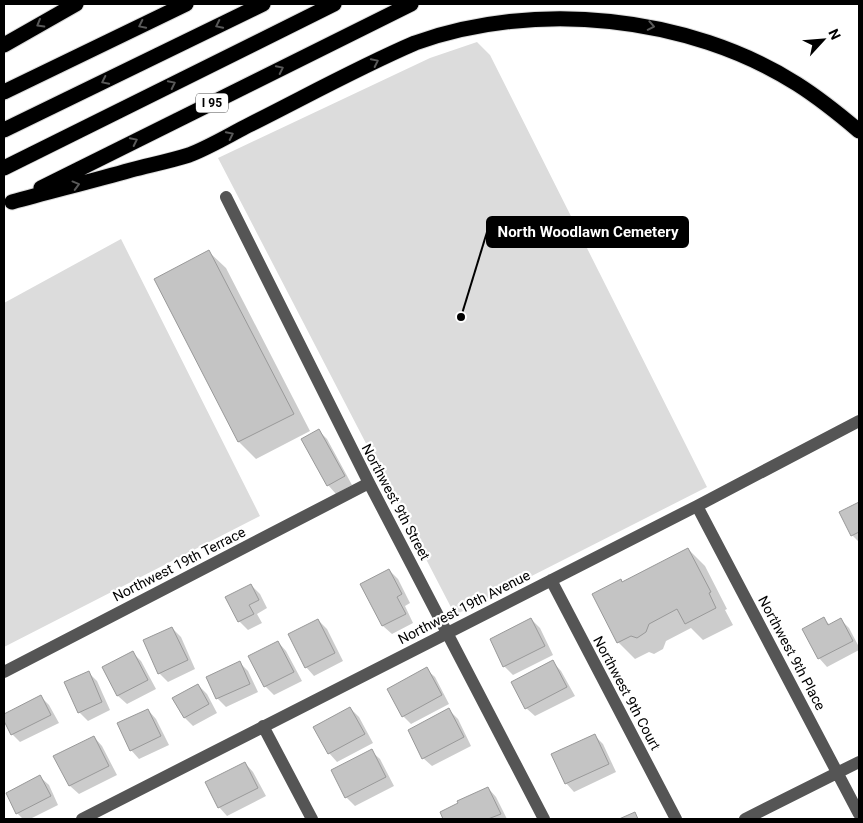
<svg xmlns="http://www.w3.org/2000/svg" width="863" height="823" viewBox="0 0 863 823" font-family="Roboto,sans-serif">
<rect width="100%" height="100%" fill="#fff"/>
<path fill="#dcdcdc" d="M477,42l13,13 217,432 -252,128 -237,-457 212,-100z
M121,239l139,277 -256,131v-344z"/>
<path fill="#0003" d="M209,252l17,16 84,163 -54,28 -17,-17 -84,-163z
M319,431l8,8 25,46 -16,9 -8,-9z
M859,503v39l-7,-7 -11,-22z
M688,549l17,17 22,43 -2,1 8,15 -30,15 -12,-12 -25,13 -3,8 -9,5 -5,-2 -14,7 -17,-17 3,-61 2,2z
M389,570l9,9 12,24 -5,3 8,17 -21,11 -9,-8 -21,-42z
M251,585l9,9 7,14 -10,6 5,9 -14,7 -9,-9 -12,-23z
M531,619l9,9 13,27 -40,20 -9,-9z
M824,619l6,6 11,-5 8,8 10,19v3l-32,17 -8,-9z
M318,620l9,9 16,32 -29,15 -8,-9z
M172,628l9,9 14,32 -27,13 -9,-9z
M278,642l8,9 16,30 -28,14 -9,-9z
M132,652l9,9 15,28 -29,15 -9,-8 -15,-29z
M553,662l8,9 14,25 -40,20 -9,-8z
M240,663l8,8 10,21 -32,15 -8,-8 -10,-22z
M426,669l9,8 14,27 -38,20 -8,-8z
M88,672l9,9 13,29 -22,11 -9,-9z
M198,685l9,9 10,19 -24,13 -8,-8z
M41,697l8,8 10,18 -39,19 -8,-8 -8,-18z
M350,708l9,9 14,26 -36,19 -8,-9z
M148,710l8,9 13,26 -30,14 -8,-9z
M449,710l9,9 13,27 -39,20 -9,-8z
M595,736l8,8 13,28 -42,20 -8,-9z
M94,737l8,9 15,29 -38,19 -9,-8 -15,-30z
M371,751l9,8 14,27 -39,20 -9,-9z
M245,763l8,9 13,24 -39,20 -8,-9z
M40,777l9,8 9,20 -28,14h-7l-6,-6z
M488,788l8,9 11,22h-62l-3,-6z"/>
<path fill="#c4c4c4" stroke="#999" d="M209,250l85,164 -56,28 -84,-163z
M319,429l26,47 -18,10 -26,-47z
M859,502v30l-8,4 -12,-24z
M688,548l23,44 -2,1 7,15 -31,16 -8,-15 -28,15 -3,8 -9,6 -6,-2 -14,7 -25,-49 29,-15 1,3z
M389,569l13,25 -5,3 9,17 -24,12 -22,-42z
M251,584l8,16 -10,5 5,9 -16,8 -13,-25z
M824,617l4,8 13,-7 12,23 -35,18 -16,-30z
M531,618l14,28 -42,21 -13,-28z
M318,619l17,34 -30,15 -17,-34z
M172,627l16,33 -30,14 -15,-34z
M278,641l16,31 -30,15 -16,-31z
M133,651l15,29 -31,16 -15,-29z
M553,660l14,27 -42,22 -14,-27z
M240,661l10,23 -34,15 -10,-22z
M427,667l15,28 -40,22 -15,-28z
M89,671l13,31 -24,11 -14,-31z
M198,684l11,20 -25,14 -12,-20z
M41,695l10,20 -40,20 -7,-14v-7z
M350,707l15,27 -37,20 -15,-27z
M449,708l15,29 -42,22 -14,-29z
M148,709l13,27 -31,15 -13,-28z
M595,734l14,30 -44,20 -14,-30z
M94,736l15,30 -40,20 -16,-30z
M372,749l14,28 -41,21 -14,-28z
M245,762l13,26 -40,20 -13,-26z
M40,775l11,21 -35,18 -10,-21z
M488,787l13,27 -13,5h-45l-3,-7 18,-9 -1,-2z
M635,812l3,7h-19z"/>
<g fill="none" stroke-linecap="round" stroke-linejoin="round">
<g stroke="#dbdbdb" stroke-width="17">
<path id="highway" d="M4,45l72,-41
M4,92l182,-88
M4,130l259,-126
M4,168l330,-164
M41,188l370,-184
M12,202c40,-11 80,-21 119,-32 19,-5 39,-9 58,-15 21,-8 42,-21 62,-31 54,-27 108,-57 164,-81 120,-43 273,-28 382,41 22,14 42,30 62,47"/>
</g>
<path stroke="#555" stroke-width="12" d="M226,197l143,286 175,336
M697,506l162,308
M551,580l125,239
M4,672l365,-189
M263,726l49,93
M82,819l615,-313 162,-85
M745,819l114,-57"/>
<use href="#highway" stroke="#000" stroke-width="15"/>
</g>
<defs><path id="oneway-chevron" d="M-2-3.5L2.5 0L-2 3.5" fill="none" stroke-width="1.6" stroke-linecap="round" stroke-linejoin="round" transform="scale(1.25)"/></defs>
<g stroke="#595959">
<use href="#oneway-chevron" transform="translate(40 24) rotate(150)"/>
<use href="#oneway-chevron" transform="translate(142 25) rotate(154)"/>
<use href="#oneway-chevron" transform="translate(219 25) rotate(154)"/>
<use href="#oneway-chevron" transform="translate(651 26) rotate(11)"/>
<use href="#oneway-chevron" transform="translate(375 62) rotate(-26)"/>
<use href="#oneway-chevron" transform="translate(280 69) rotate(-26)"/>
<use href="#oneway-chevron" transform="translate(105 81) rotate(154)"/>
<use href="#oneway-chevron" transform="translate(172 84) rotate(-26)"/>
<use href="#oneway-chevron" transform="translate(230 135) rotate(-26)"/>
<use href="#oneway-chevron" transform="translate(134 141) rotate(-26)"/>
<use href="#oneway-chevron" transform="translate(76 185) rotate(-15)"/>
</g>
<g text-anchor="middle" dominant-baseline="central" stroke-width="4.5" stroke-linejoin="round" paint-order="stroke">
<rect fill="#fff" stroke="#4c4c4c" stroke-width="1" x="196" y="93.5" width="32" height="19" rx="4"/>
<g font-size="12" font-weight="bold" fill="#000">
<text x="212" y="103">I 95</text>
</g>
<g font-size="14" fill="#000" stroke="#fff">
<text transform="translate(396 502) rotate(62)">Northwest 9th Street</text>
<text transform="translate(179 564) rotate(-27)">Northwest 19th Terrace</text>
<text transform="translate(464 607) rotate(-27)">Northwest 19th Avenue</text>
<text transform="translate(792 653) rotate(62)">Northwest 9th Place</text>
<text transform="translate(627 693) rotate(62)">Northwest 9th Court</text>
</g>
</g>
<path fill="none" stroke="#000" stroke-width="2" d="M461 317L487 232"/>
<circle fill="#000" stroke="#fff" stroke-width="2" cx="461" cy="317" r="5"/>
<rect fill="#000" stroke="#000" stroke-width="2" x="487" y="217" width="201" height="30" rx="5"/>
<g font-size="15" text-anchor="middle" font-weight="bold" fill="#fff">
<text x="588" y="237">North Woodlawn Cemetery</text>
</g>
<rect width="863" height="823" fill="none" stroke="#000000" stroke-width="10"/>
<g transform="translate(823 40) rotate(64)" stroke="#ffffff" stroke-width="4" paint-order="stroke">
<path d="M0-4L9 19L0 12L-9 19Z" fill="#000000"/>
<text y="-8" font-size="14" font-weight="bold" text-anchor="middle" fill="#000000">N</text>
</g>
</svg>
